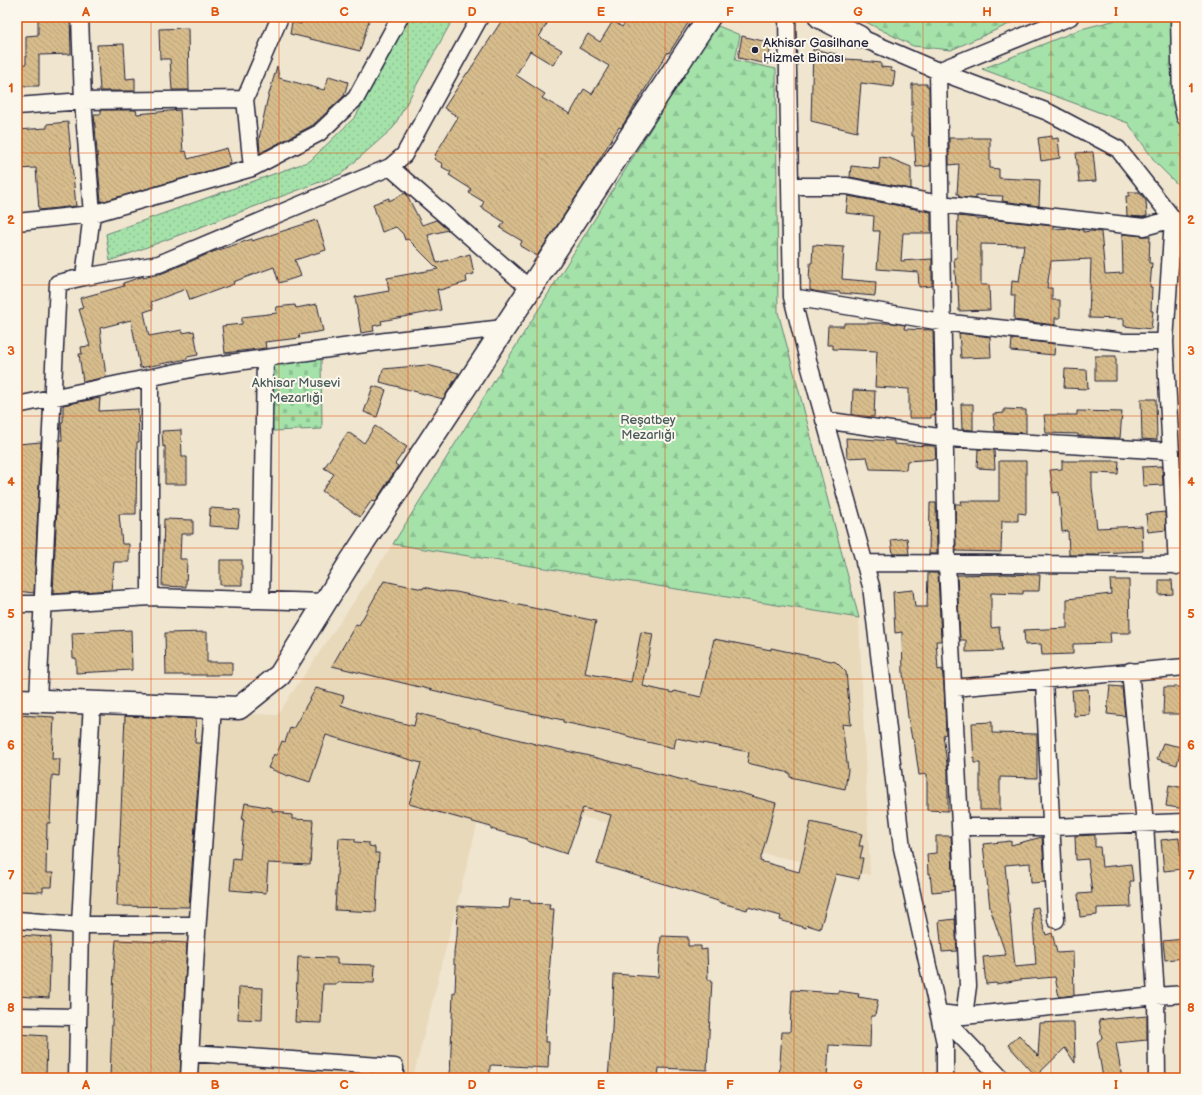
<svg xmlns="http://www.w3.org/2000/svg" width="1202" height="1095" viewBox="0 0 1202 1095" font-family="'Balsamiq Sans',sans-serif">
<defs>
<pattern id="grass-dots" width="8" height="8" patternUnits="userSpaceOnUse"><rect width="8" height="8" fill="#a4e2aa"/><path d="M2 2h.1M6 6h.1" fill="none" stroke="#8dc293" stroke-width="1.8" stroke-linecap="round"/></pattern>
<pattern id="forest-firs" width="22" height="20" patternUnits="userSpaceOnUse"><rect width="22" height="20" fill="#a4e2aa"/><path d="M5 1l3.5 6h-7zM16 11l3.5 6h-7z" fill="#8dc293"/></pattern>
<pattern id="cemetery-stones" width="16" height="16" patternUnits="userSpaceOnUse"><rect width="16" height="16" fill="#a4e2aa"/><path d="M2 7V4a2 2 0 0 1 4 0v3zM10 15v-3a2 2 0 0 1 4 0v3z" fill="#8dc293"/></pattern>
<pattern id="building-back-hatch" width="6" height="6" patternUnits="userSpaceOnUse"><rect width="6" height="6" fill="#d7bc8c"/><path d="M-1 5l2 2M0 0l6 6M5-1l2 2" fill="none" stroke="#b8a17a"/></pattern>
</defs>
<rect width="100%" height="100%" fill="#f0e5cf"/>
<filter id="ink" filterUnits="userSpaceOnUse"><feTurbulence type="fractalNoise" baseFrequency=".025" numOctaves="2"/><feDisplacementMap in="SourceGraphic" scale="8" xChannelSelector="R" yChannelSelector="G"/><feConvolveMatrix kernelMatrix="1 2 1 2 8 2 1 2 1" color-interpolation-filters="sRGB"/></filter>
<g filter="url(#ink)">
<path fill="#e8d9bb" d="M393,544l466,74 11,257 -386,-77 -71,280h-396v-373l260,10z"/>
<path fill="url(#grass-dots)" stroke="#638272" d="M409,17h45l-61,111 -52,46 -231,87 -4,-27 204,-73 46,-45z"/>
<path fill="url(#forest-firs)" stroke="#638272" d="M856,17h169l-74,33 -38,-4z
M1128,17h45l6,89 6,58v28l-29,-29 -28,-40 -146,-54 99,-40z
M718,26l22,9 -5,25 41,9 2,243 81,306 -466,-74 309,-498z"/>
<path fill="url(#cemetery-stones)" stroke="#638272" d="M321,358l1,71 -49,2 -4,-66z"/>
<path fill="url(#building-back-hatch)" stroke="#22223b" d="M38,17h32l1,37 -32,1v31h-22v-21l9,-1v-28l12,-1z
M302,17h68l-10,34 -70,-17 2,-12 9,2z
M504,17h47l-12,20 23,13 -9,15 -23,-14 -14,24 29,19 -3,4 28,16 14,-25 8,5 17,-28 -30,-18 9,-14 12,8 13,-21 9,6 7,-10h63l-23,36 -1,-1 -47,76 -2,-1 -30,50 -52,79 -17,-10 2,-5 -22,-13 4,-6 -23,-15 3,-5 -15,-9 2,-4 -22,-14 2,-3 -9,-5 1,-3 -9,-5 2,-3 -1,-1 23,-38 -14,-9 23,-35h1z
M188,28l1,62h-17l-2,-31h-10l-1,-30z
M742,36l29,7 -3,21 -30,-6z
M124,44l2,35 9,-1v13h-35l-3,-46z
M813,49l32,7v3l17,1v1l19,2v4l10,1v3l4,1 -2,15 -32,-4 -4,49 -46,-11z
M277,66l2,12 45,12 5,-14 19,6 -4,14 -31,29 -53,28 -1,-14 8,-38z
M912,84h15v2h2l1,80 -14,1 -2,-31h-2z
M101,110h35l1,4 43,-4 3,42 3,-1 2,8 39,-11 4,14 -3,1 1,2 -128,37 -7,-88h7z
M68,122l8,84 -37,4 -3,-42 -18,1 -1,-39 30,-2v-4z
M1052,136v3l6,-1 2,20 -19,3 -3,-23z
M949,138h41v30l9,1v9l41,2 -1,26 -37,-5 1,-5 -27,-1v4l-17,-2v-3h-2l2,-30 -10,1z
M1093,152l3,29 -17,1 -3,-29z
M880,157l9,1 22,9v22l-61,-12 1,-11 28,3z
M1129,192h10l7,9 1,15 -4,1 -16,-1 -1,-20h3z
M405,193l2,2 15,30 14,-5 12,10 -20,5 9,28 33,-9 4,20 -8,2 1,6 -27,8 -3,-1 4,21 -60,11 1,3 -9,2 1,5 -13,2 -6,-36 34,-6 -2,-13 51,-9 -30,-30 -3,1 -2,-6 -7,-7 -14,5 -9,-28 16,-6v3z
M848,196l68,13v1l15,2v21h-28l-2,28 31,-2v27l-13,1 -1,-15 -41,-3 3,-38h-7l1,-15 -28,-3z
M958,216l18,2v1l21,1 56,6v3l18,-1 12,2v2l8,-1 10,1 4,42 18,-1 -1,-39 21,2h7l-1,27h3l-2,24h2l-1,24h2l-2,18 -27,-3v-7l-35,-1 2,-59 -40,2 -4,27h5v12h8v18h-5v7l-41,-5 1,-25h-4l1,-14 7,1 5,-37 -43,-1v41h8l1,25 -31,1 -1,-26h-2l-2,-27h3z
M317,220l9,30 -31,10 6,16 -22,7 -5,-16 -41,15 1,2 -44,16 -4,-11 -35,13 2,7 -9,3 5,24 33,-6v3l12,-2 4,24 -11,2v2l-47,9 -9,-48 -31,8 6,49 -23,5 -4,-28h3l-1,-7 9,-1 -11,-37 4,-1 -3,-10 44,-12 -1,-3 18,-6 2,-1v2l20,-5 50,-21 39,-13v2z
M813,245l31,2 -2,32 34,3 -1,14 -35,-3v-1h-21l-9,-2v-10h-1l1,-17h2z
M317,304l6,27 -24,4 1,3 -35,4 1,6 -41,5 -3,-27 20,-2v-7l35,-4 -1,-6 19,-2 1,3z
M844,323h49l12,2 -1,4 29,1 2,85h-4v3h-22v-29l-34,-2 2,-36 -44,-2v-4h-6l1,-19h16z
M959,333l31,4 1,20 -30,1z
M1012,339l43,5 -1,11 -43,-4z
M1095,356h21v25h-21z
M427,365l32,8 -16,26 -63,-17 3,-13z
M1065,369l22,1 1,19 -24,-1z
M373,386l13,4 -9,27 -13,-5z
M853,390l22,1 -1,26 -22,-2z
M100,398l-1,13 39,-2 1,33h-2l-1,72h-17l3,30h7v18h-15l-3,28 -58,4 7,-154h2l-1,-18h2v-17z
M1141,399h15l1,41 -15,-1z
M961,404h12v26l-11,-1z
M1004,409l22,1v23l-31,-2 -2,-17 11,-1z
M1077,411l45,1 -2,26 -28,-1v-1h-14v-2l-32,-1 -2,-18h33z
M375,426l32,21 -12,17 3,2 -23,36 -3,-2 -12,17 -38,-26 12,-17 -10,-6 24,-36 16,11z
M181,430l1,27h5v27h-22v-38l-2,1 -1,-16z
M846,438l48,3v3l14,1 27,1 1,13 -29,2 -1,9 -36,-1 -3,-12 -20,1z
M41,442l-7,151 -17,-2v-141l1,-6z
M978,449l16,1 1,19 -18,-1z
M999,461h27v53l-8,-1v8h-16l-1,31 -45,-1 -1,-47h7l-1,-3h38z
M1062,461h57l-1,13 -26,-1v14l5,41 45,-2 1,25 -44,2v2h-30l-1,-24 -6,1 -3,-40 -6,1 -3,-23 12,-1z
M1162,466l1,19 -20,1 -1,-19z
M1181,466h4v18h-3z
M930,503h6l1,51h-8z
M210,508l30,2 -2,18 -29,-2z
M1165,512l1,18 -18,2 -2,-18z
M164,519l29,1v14h-12l-1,25h7l-1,28 -24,-1z
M907,538l2,16h-16l-2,-14z
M220,560h22v25h-22z
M928,573h10l3,68h-5l2,29 4,-1 2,17 2,48 -3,1 5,36v40l-21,-1v-36l-8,1 -5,-36h-2l-4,-22 -5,-43 -1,-42 -7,1 -2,-41 20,-2 2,17h12z
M1004,574l36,1 -1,16h-16v3l-32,-1v35l8,-1 3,24 -36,1v-12h-6l-3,-65z
M1110,580h19l1,53h-20l1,10 -38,1v10l-31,1 -1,-11 -16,1 -1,-15 43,-2v-29l44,-5z
M1159,580h13l1,14 -14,1z
M384,581l39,8 1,-2 20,5v-1l12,1 140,29 -11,52 46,9 10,-50 12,2 -10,52 30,7 1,-2 27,6 13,-58 57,11v-2l65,14 10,10 5,53 -9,-1 6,46 -3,19 -55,-12v-4l-43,-10 2,-11 -73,-14 -2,10 -40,-9v-1l-14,-4 -57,-12v-2l-56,-12 -175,-42 24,-42 3,1z
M131,630l1,40 -56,3v-15h-3l-1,-25z
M207,632v30h25v13h-66l-1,-42z
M1110,686l12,1 3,29 -18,-2z
M1164,687h21v27h-22z
M316,688l28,8 -3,9 29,10 44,11 3,-13 126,33 42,9 114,29 28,5 49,14 -16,58 39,11 12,-50 51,12 -3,12h4l-3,12h3l-4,21 -23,-5 -16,55 -13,-4 -1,3 -26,-8 1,-4 -33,-9 -1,3 -29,-8v-1l-47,-15 -74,-22 14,-49 -28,-7 -16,46 -40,-13v-2l-36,-10v-2l-82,-23 12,-41 -95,-28 -16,47 -21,-7 -1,1 -20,-8 6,-14 2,2 6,-15 3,1 5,-14 3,1z
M1088,689l2,26 -16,1 -2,-26z
M17,715l37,2 -2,42h8l-1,17 -7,-1 -2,48h-3l-1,50h7l-1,14h-9v5l-26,-1z
M125,716l71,3 -1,24h6l-12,164 -72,-1z
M992,722v11l45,1v44l-37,-1v33h-20v-47h-6l-2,-40z
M1163,743l18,4 -4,18 -20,-6z
M1169,785l16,3v21l-19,-3z
M245,803l27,5v3l12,1v2l8,1v4l21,1 -3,45 -42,-2 -2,30 -36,-3 3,-32 7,1 4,-39h-2z
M1095,835v12h5l2,20 29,-3 2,17h-3l1,26 -34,1v7l-17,2 -2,-23 14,-1 -4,-34 -12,1 -1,-24z
M936,836h15l3,54 -22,2 -2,-19 -2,1 -1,-20 9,-1z
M1042,837l3,45 -14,1 -1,-20 -25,2 10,102 21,-2 -4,-57 6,-1 8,28 6,-2 5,20 16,-1 1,43 -15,2 -4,-20 -36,3 -23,4v-1l-10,1 -3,-27 23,-2 -16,-47 -7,-64 28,-3v4z
M339,838l16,1v3l14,1v3l6,1v6h4l-3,59 -41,-2z
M1179,838l3,31 -18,2 -3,-31z
M510,899l20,1v3l20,1 -1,5h5l-8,108 -1,25h4l-1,26 -56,-3 -2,1v12h-40l3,-85h2l1,-28h-2v-13l2,-15h1l1,-31 51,2z
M955,919l2,32 -15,1 -3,-31z
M17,935l34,2 -2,61 -32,-2z
M661,936l27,1v9h13v4l6,-1 1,31h4l-5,90 -48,-2 -1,10h-50l4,-49 2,-55 44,3z
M1185,939v19l-20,2 -2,-19z
M116,940l71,3 -7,134 -35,-2v3h-35l4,-111z
M298,957l39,1v6l38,1 -1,18 -37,-1 -1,2h-13l-2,39 -26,-1z
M239,987l24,1 -1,32 -24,-1z
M792,990l46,3v-2l21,3 -1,3 20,3 -3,16h-4l-1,31 -41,-2 -2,33h-48l3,-46h8z
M1147,1016v24l-31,3 6,35h-19l-6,-36 5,-4 -3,-18 13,-2v1z
M1060,1022h14l1,41 -10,-15 -29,28 -28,-31 11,-10 19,21 2,-33z
M17,1034l30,2 -1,42h-29z"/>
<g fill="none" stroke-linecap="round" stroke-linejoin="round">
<g stroke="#22223b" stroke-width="19">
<path id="street" d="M80,17l3,84 9,113 -8,63
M787,17l5,280 18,71 61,218 31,262 43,195v35
M1179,17l2,81 4,19
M859,37l79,34 110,41 70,37 67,85
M17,106l66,-5 162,-2
M390,167l140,122
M252,168l-7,-69 35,-82
M790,186h57l93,18 204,23 29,-8 -8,123 12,224
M17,222l75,-8 160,-46 67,-35 37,-35 44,-81
M792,297l150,25 182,20h41
M150,378v219
M17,405l184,-38 185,-26 118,-13
M824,420l121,18 226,13
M864,563l321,2
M261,600l4,-242
M17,604h25l108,-7 175,5
M1130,671l15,153 11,172 1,82
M1044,680l12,240
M953,688l232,-21
M38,700l20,-417 26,-6 75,-13 231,-97 14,-12 76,-138
M960,827h91l134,-5
M17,920l63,5h117
M939,1013l25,3 192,-20 29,-2
M939,1013l62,65
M17,1016l61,1
M964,1016l4,-30 -21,-422 -9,-493 132,-54
M191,1053l204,14v11
M77,1078l3,-153 12,-223
M189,1078l7,-131 17,-240"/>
</g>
<g stroke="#22223b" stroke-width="25">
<path id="secondary" d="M820,17l39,20
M17,700l222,8 41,-33 69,-111 360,-547"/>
</g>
<use href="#street" stroke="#fbf7ec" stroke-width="16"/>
<use href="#secondary" stroke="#fbf7ec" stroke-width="22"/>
</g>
</g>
<path fill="none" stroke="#de560e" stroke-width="1" stroke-opacity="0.55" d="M151,17v1061M279,17v1061M408,17v1061M537,17v1061M665,17v1061M794,17v1061M923,17v1061M1051,17v1061M17,153h1168M17,285h1168M17,416h1168M17,548h1168M17,679h1168M17,810h1168M17,942h1168"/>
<circle fill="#22223b" stroke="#fbf7ec" stroke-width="1.5" cx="755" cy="50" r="4"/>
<g text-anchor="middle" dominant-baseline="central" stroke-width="4" stroke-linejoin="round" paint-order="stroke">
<g font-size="13" fill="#22223b" stroke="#fbf7ec" text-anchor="start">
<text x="763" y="43">Akhisar Gasilhane<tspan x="763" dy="15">Hizmet Binası</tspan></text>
</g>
<g font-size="13" fill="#495c5c" stroke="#fbf7ec">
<text x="296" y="383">Akhisar Musevi<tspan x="296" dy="15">Mezarlığı</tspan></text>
<text x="648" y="420">Reşatbey<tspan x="648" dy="15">Mezarlığı</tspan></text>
</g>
</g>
<rect width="1202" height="1095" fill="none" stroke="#fbf7ec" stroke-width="44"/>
<rect x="22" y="22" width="1158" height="1051" fill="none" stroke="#de560e" stroke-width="1.5"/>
<g font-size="13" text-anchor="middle" font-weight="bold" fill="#de560e">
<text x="86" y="16">A</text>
<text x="215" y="16">B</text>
<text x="344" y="16">C</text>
<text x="472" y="16">D</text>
<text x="601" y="16">E</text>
<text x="730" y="16">F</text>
<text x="858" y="16">G</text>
<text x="987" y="16">H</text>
<text x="1116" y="16">I</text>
<text x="11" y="92">1</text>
<text x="1191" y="92">1</text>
<text x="11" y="224">2</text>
<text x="1191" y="224">2</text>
<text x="11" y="355">3</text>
<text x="1191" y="355">3</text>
<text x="11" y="486">4</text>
<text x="1191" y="486">4</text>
<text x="11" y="618">5</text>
<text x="1191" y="618">5</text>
<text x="11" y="749">6</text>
<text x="1191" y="749">6</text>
<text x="11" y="880">7</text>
<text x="1191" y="880">7</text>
<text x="11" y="1012">8</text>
<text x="1191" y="1012">8</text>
<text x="86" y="1089">A</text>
<text x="215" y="1089">B</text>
<text x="344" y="1089">C</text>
<text x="472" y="1089">D</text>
<text x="601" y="1089">E</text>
<text x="730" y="1089">F</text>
<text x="858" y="1089">G</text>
<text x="987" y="1089">H</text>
<text x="1116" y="1089">I</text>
</g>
</svg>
